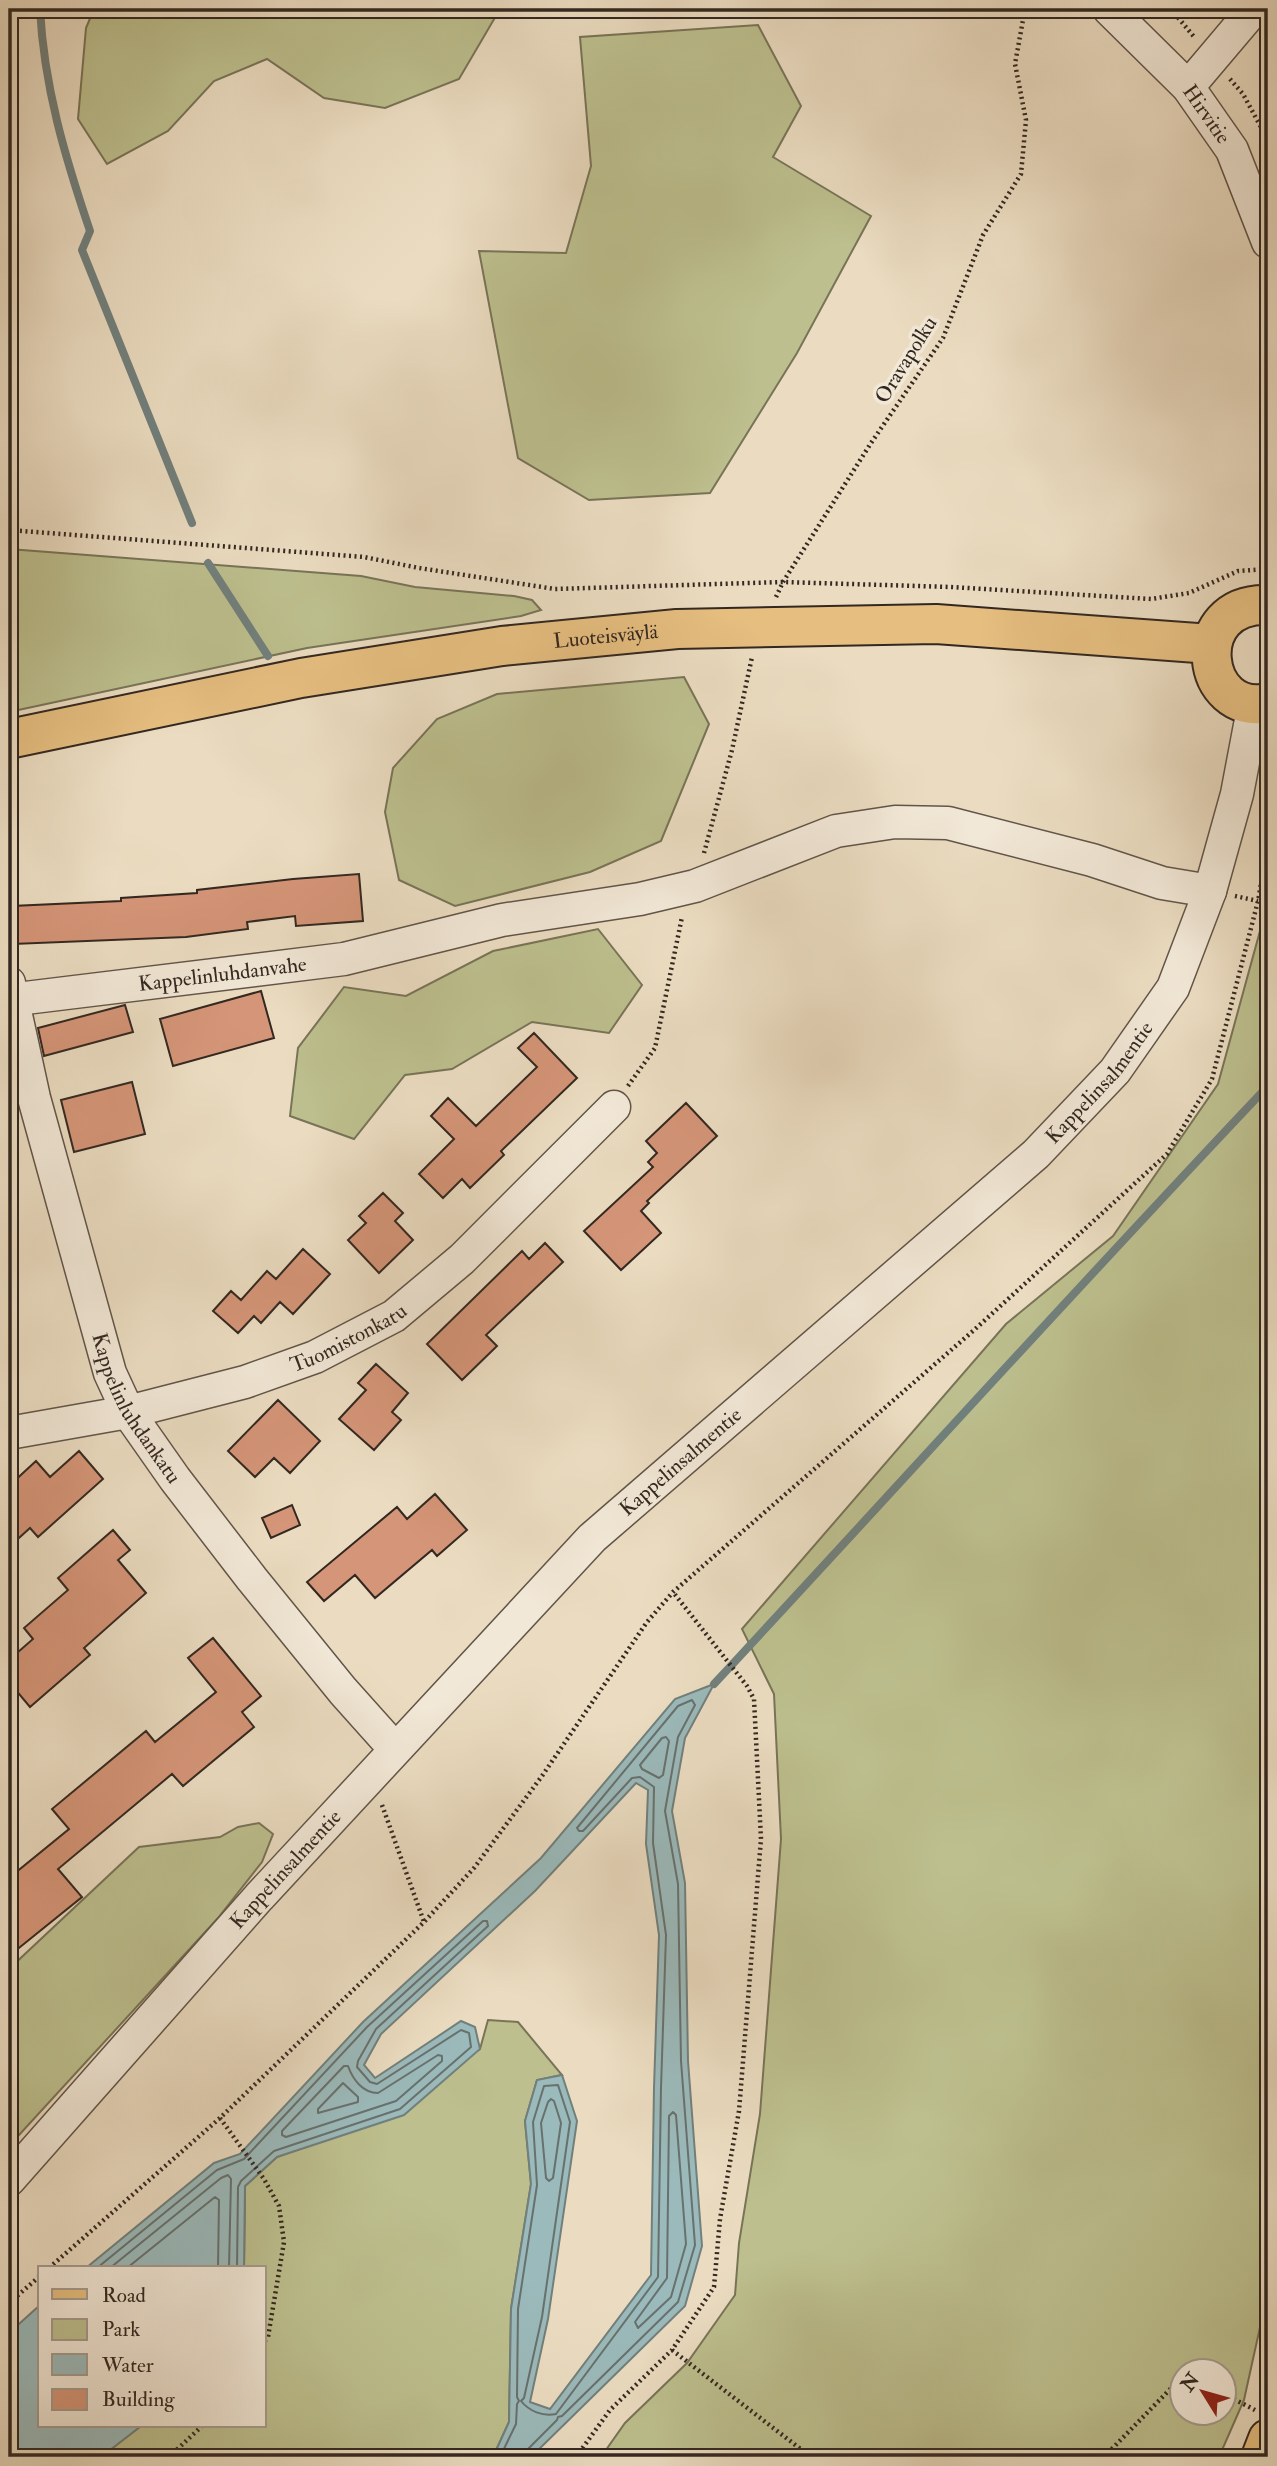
<svg xmlns="http://www.w3.org/2000/svg" width="1277" height="2466" viewBox="0 0 1277 2466" font-family="'IM FELL Double Pica',serif">
<rect width="100%" height="100%" fill="#ebdcc1"/>
<filter id="stains"><feTurbulence type="fractalNoise" baseFrequency=".00286" numOctaves="4"/><feColorMatrix values="0 0 0 0 .2 0 0 0 0 .09 0 0 0 0 .02 0 0 0 .5 -.17"/></filter>
<radialGradient id="worn" r=".72"><stop offset=".6" stop-color="#630" stop-opacity="0"/><stop offset="1" stop-color="#630" stop-opacity=".3"/></radialGradient>
<path fill="#bdbf8e" stroke="#787458" stroke-width="2" fill-rule="evenodd" d="M94,9h119l2,2 44,6 9,-8h232l-41,70 -74,29 -61,-10 -57,-39 -53,22 -46,50 -61,33 -29,-45 8,-91z
M758,25l43,81 -28,51 98,59 -74,137 -87,140 -121,7 -71,-42 -39,-207 87,2 25,-87 -11,-129z
M9,549l352,27 54,11 99,9 18,4 9,10 -20,6 -214,32 -298,64z
M684,677l25,47 -48,117 -71,31 -135,34 -56,-26 -14,-68 8,-44 44,-49 60,-25z
M1268,885v1406l-24,109 -25,57h-618l24,-34 62,-60 48,-68 4,-52 21,-129 21,-275 -7,-145 -32,-65 264,-305 107,-88 105,-152 45,-164zM1182,2372h42v42h-42z
M598,929l44,56 -33,48 -77,-11 -80,47 -47,6 -51,64 -64,-23 8,-68 46,-61 62,9 87,-45z
M259,1823l14,11 -11,28 -44,56 -209,228v-177l130,-122 81,-10 18,-10z
M488,2020l30,2 44,53 -25,5 -12,41 6,63 -20,125 -2,113 -16,35h-392l40,-31h123v-158h-20l1,-82 32,-29 21,-8 182,-100z"/>
<path fill="#9bbabb" stroke="#71807d" stroke-width="2" d="M714,1684l-29,54 -13,73 13,72 3,178 14,185 -17,60 -154,151h-38l16,-35 2,-113 20,-125 -6,-63 12,-41 25,-5 15,46 -29,198 -18,83 20,7 101,-134 3,-187 5,-153 -13,-91 2,-54 -12,-7 -101,108 -154,143 -17,31 11,13 86,-57 14,6 5,22 -76,66 -127,42 -32,29 -1,82h-158l128,-105 26,-9 123,-132 178,-164 134,-159z
M40,2305v121h101l-40,31h-92v-124z"/>
<g fill="none" stroke-linecap="round" stroke-linejoin="round">
<path stroke="#67716e" stroke-width="2" d="M666,1737l3,4 -6,34 -4,3 -17,-9 -2,-4 22,-27z
M438,2055l4,1v5l-46,40 -110,36 -4,-2v-4l62,-65h4c5,14 15,27 30,27z
M343,2083l15,14v5l-40,11v-4z
M551,2099l3,2 7,22 -8,55 -4,3 -3,-3 -5,-55 7,-21z
M673,2112l3,3 10,129 -15,53 -33,31 -3,-6 32,-44 2,-162z
M97,2268l120,-98 27,-11 123,-132 116,-106h4l1,5 -112,103 -18,32 -1,6 13,15 7,2 84,-54 8,3 2,14 -71,62 -126,42 -33,30 -3,6 -1,81
M110,2268l111,-90 7,-3 3,4 -2,89
M127,2268l88,-71 4,3 -1,68
M500,2457l16,-33 1,-20 2,-3 -2,-4 1,-88 19,-124 -4,-63 11,-36 14,-1 12,37 -28,195 -18,81 -3,3c8,10 22,16 35,13l102,-137 3,-189 5,-153 -13,-92 1,-56 -14,-10 -8,1 -49,53h-4l-2,-3 101,-122 14,-6 3,5 -17,32 -13,74 13,73 3,177 14,184 -17,57 -116,114 -4,1 -1,3 -29,29 -3,8"/>
<path stroke="#71807d" stroke-width="8" d="M40,9c4,78 25,148 50,222l-8,19 110,273
M208,563l60,93
M714,1684c185,-199 367,-401 554,-598"/>
</g>
<path fill="#d59578" stroke="#332821" stroke-width="2" d="M359,874l4,47 -67,5 -1,-10 -48,6 1,7 -62,8 -173,7 -1,-38 109,-5v-3l76,-5v-3l96,-11z
M261,991l13,47 -101,28 -13,-47z
M125,1005l8,27 -89,24 -6,-28z
M534,1033l43,45 -76,73 3,4 -34,33 -8,-9 -19,19 -24,-24 35,-35 -23,-23 17,-18 28,28 61,-59 -19,-19z
M132,1082l13,52 -71,18 -13,-52z
M686,1103l31,33 -70,65 2,2 -8,8 20,22 -40,37 -37,-39 69,-64 -5,-5 9,-9 -11,-12z
M383,1193l20,20 -8,8 18,19 -34,33 -31,-33 18,-17 -7,-7z
M545,1243l18,19 -77,73 11,11 -35,34 -35,-36 95,-93 7,8z
M303,1249l27,25 -37,40 -13,-12 -19,21 -7,-7 -16,17 -25,-22 18,-20 10,9 26,-29 9,8z
M376,1364l32,29 -16,19 9,8 -27,30 -35,-31 27,-29 -8,-7z
M278,1400l42,41 -30,32 -16,-15 -19,19 -27,-26z
M79,1451l24,28 -65,58 -8,-9 -21,19v-61l27,-25 14,16z
M435,1494l32,36 -30,26 -5,-6 -57,48 -20,-23 -31,26 -17,-19 90,-75 10,12z
M292,1505l8,20 -29,13 -9,-20z
M113,1530l17,20 -12,10 28,33 -62,55 6,7 -60,52 -21,-25v-22l24,-21 -9,-11 44,-38 -10,-12z
M213,1638l48,58 -19,16 12,15 -71,59 -11,-12 -114,95 24,28 -73,59v-78l60,-49 -17,-20 94,-78 9,11 61,-50 -28,-34z"/>
<g fill="none" stroke-linecap="round" stroke-linejoin="round">
<g stroke="#615549" stroke-width="35">
<g id="minor">
<path id="s1" d="M1109,9l79,78 44,63 36,92"/>
<path d="M1188,87l66,-78"/>
<path id="s2" d="M9,983l25,115 76,275 18,39 47,67 77,100 91,112 51,57"/>
<path id="s3" d="M9,1000l335,-41 158,-39 138,-21 55,-13 141,-55 59,-9 53,1 144,37 70,23 48,8"/>
<path id="s4" d="M9,1433l119,-21 117,-30 70,-25 79,-41 68,-57 152,-152"/>
<path id="s5" d="M9,2180l250,-283 333,-359 444,-384 79,-83 58,-83 37,-97 27,-97 17,-90"/>
</g>
</g>
<g stroke="#332821" stroke-width="42">
<g id="major">
<path d="M1268,605c-83,-3 -67,113 0,98"/>
<path id="s6" d="M9,739l292,-61 201,-32 175,-17 259,-5 275,20"/>
<path d="M1261,2457l7,-18"/>
</g>
</g>
<path stroke="#332821" stroke-width="4.5" stroke-dasharray="2 3.5" stroke-linecap="butt" d="M1171,9l24,29
M1230,79l13,15 25,46
M9,530l355,27 55,11 136,21 228,-7 168,5 200,12 38,-6 49,-22 30,-2
M776,597l7,-15 88,-139 72,-105 40,-103 38,-61 5,-54 -11,-56 10,-55
M704,853l28,-103 20,-93
M1235,896l23,5
M628,1086l27,-38 27,-131
M382,1805l42,117
M220,2118l44,61 15,27 5,36 -16,95 -4,5
M49,2268l171,-150 204,-196 50,-54 68,-92 105,-154 26,-30 300,-261 194,-177 45,-75 46,-178 10,-58
M9,2303l31,-27
M672,2350l139,107
M1224,2394l31,16
M169,2457l33,-31
M576,2457l34,-47 62,-60 42,-63 6,-68 19,-108 22,-272 -7,-140 -7,-13 -74,-94
M1104,2457l78,-80"/>
<use href="#minor" stroke="#f2e8d7" stroke-width="32"/>
<use href="#major" stroke="#e6be80" stroke-width="38"/>
</g>
<g text-anchor="middle" dominant-baseline="central" stroke-width="7" stroke-linejoin="round" paint-order="stroke">
<g font-size="21" fill="#332821" stroke="#f2e8d7">
<text stroke="none"><textPath href="#s1" startOffset="144">Hirvitie</textPath></text>
<text transform="translate(906 360) rotate(-58)">Oravapolku</text>
<text stroke="none"><textPath href="#s6" startOffset="606">Luoteisväylä</textPath></text>
<text stroke="none"><textPath href="#s3" startOffset="215">Kappelinluhdanvahe</textPath></text>
<text stroke="none"><textPath href="#s5" startOffset="1550">Kappelinsalmentie</textPath></text>
<text stroke="none"><textPath href="#s4" startOffset="354">Tuomistonkatu</textPath></text>
<text stroke="none"><textPath href="#s2" startOffset="446">Kappelinluhdankatu</textPath></text>
<text stroke="none"><textPath href="#s5" startOffset="984">Kappelinsalmentie</textPath></text>
<text stroke="none"><textPath href="#s5" startOffset="416">Kappelinsalmentie</textPath></text>
</g>
</g>
<rect width="1277" height="2466" fill="none" stroke="#ebdcc1" stroke-width="35"/>
<rect x="10" y="10" width="1256" height="2445" fill="none" stroke="#332821" stroke-width="3.5"/>
<rect x="18" y="18" width="1242" height="2431" fill="none" stroke="#332821" stroke-width="2"/>
<rect x="38" y="2266" width="228" height="161" fill="#f2e8d7" stroke="#a69b8e" stroke-width="2"/>
<rect x="52" y="2289" width="35" height="10" fill="#e6be80" stroke="#a69b8e" stroke-width="2"/>
<text x="102" y="2302" font-size="21" fill="#332821">Road</text>
<rect x="52" y="2319" width="35" height="21" fill="#bdbf8e" stroke="#a69b8e" stroke-width="2"/>
<text x="102" y="2336" font-size="21" fill="#332821">Park</text>
<rect x="52" y="2354" width="35" height="21" fill="#9bbabb" stroke="#a69b8e" stroke-width="2"/>
<text x="102" y="2372" font-size="21" fill="#332821">Water</text>
<rect x="52" y="2389" width="35" height="21" fill="#d59578" stroke="#a69b8e" stroke-width="2"/>
<text x="102" y="2406" font-size="21" fill="#332821">Building</text>
<g transform="translate(1203 2392) rotate(307)"><circle r="33" fill="#f2e8d7" stroke="#a69b8e" stroke-width="2"/>
<path d="M0-5L12 26L0 18L-12 26Z" fill="#8f2418"/>
<text y="-10" font-size="19" font-weight="bold" text-anchor="middle" fill="#332821">N</text>
</g>
<rect width="100%" height="100%" filter="url(#stains)"/>
<rect width="100%" height="100%" fill="url(#worn)"/>
</svg>
